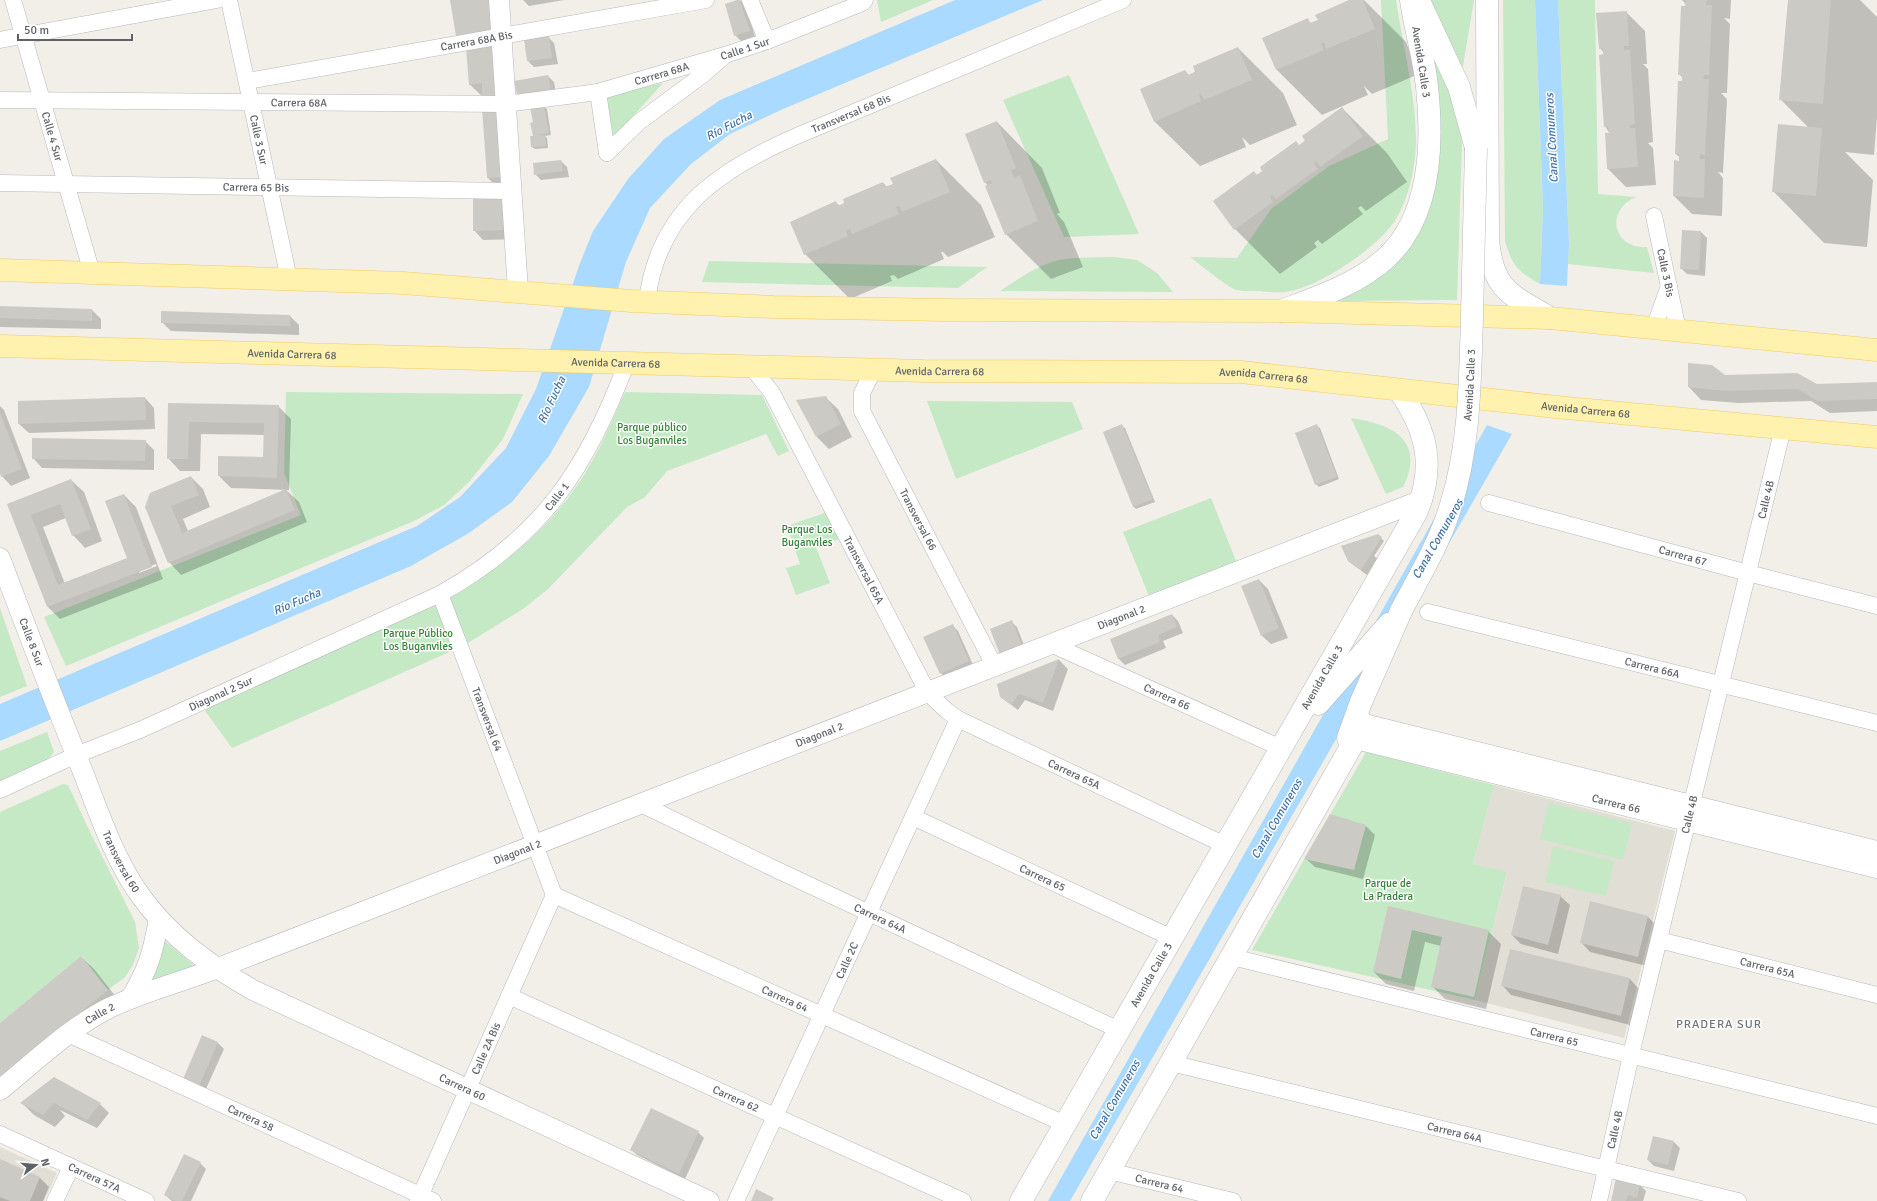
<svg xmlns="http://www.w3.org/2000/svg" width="1877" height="1201" viewBox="0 0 1877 1201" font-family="Signika,sans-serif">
<rect width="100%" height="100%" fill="#f1efe8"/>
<path fill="#e1ded6" d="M1494,785l181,46 -51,207 -149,-38 32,-127 -34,-9z
M0,1147l57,26 -13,28h-44z"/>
<path fill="#c5e8c5" d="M877,0h56l-52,22z
M1381,0h15c7,49 26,117 18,165 -3,19 -8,37 -18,54 -17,28 -78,69 -111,73 -10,1 -21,-1 -30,-1 -6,0 -13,0 -19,-1 -7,-2 -38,-27 -46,-33l47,1 34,-49 58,-43 59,-27z
M1428,0h46l-12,72z
M1503,0h32l8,209 -3,75c-22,-12 -29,-20 -35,-44z
M1558,0h37l3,194 38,3c-31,13 -24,52 11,50l7,26 -86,-9 1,-21z
M1427,37l20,44 10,31 5,30 -5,158 -127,1 90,-81z
M1069,75l70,159 -75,3 -61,-137z
M663,83l-49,54 -9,-42z
M1114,257l23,3 20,13 16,19 -173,-1c16,-10 33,-23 52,-29 18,-6 42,-4 62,-5z
M709,261l278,6 -29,21 -256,-6z
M286,392l237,2 -20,45 -34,43 -25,23 -30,16 -348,145 -22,-49 257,-102 -17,-42z
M625,392l137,3 27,56 -11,5 -12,-22 -99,37 -22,26 -18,10 -79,82 -25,20 -55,34 -19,-45c57,-33 110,-77 142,-135 13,-22 23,-47 34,-71z
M927,401l145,1 11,27 -127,50z
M1351,418c41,6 75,22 52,69l-17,7z
M1211,498l25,63 -87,35 -26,-64z
M836,509l12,27 -32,11 14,36 -34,12 -10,-27 14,-4 -13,-38z
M438,604l16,46 -222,98 -29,-40z
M0,608l27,78 -27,11z
M47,732l7,20c-8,14 -39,23 -54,30v-31z
M1366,752l128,33 -21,79 34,8 -32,128 -223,-50z
M63,784l5,1 23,49 44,88 4,26 -6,17 -8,12 -17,13 -27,-34 -81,67v-211z
M1549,803l83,20 -9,37 -83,-21z
M1553,846l61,15 -8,35 -61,-14z
M161,938l35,29 -50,17z"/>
<path fill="#aadaff" d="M955,0h88l-260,109 -53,25 -39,30 -41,44 -24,54 -37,125 -40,69 -37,46 -43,31 -58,33 -411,175v-37l417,-178 43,-29 46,-49 30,-59 43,-123 14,-35 35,-52 36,-40 56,-39z
M1535,0h23l11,243 -2,43 -27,-2 3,-75z
M1487,425l25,9 -442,767h-22z"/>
<path fill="#0003" fill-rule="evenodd" d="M523,0h41l-35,6z
M740,0l6,6 9,31 -14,4 -6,-6z
M1352,0h12l42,42 13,32 -47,20 -8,-8 4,9 -46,20 -45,-45 -14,-32 45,-18 4,4z
M1682,0h49l-1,19 -6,-1 6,6 -3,69h-6l6,6 -4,74 -5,-1 5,6 -1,38 -30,-2 -18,-18 6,-34v-4l-4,-4 7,-72v-4l-4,-4 7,-70z
M1789,0h71l17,17v100l-3,38 -29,-3 28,28 -6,67 -43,-4 -51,-52 36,-63 -29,-29z
M1626,12l19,19 2,33h-4l5,5 5,73 -5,1 5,5 3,37 -30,2 -18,-18 2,-35 -5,-8 -1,-73 -4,-5z
M548,37l6,6 4,21 -24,3 -6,-6z
M497,43l13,140 -16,1 -6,-6 -6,-82 -13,-12z
M1238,48l45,45 14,32 -47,20 -8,-8 4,10 -46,19 -46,-45 31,-50 4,4z
M548,76l6,6 3,17 -39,-1z
M544,107l3,2 4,26 -6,1 2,2 1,10 -13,1 -3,-2 2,-24z
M1342,108l45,45 20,29 -41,29 -5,-5 -3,2 5,6 -41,30 -4,-4 -4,3 3,4 -37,27 -45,-45 22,-54 42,-29z
M997,122l45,46 18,45 -3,1 7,8 19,45 -32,12 -45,-45 -18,-48 -3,-4z
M936,160l45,45 14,32 -47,20 -5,-5h-2l3,7 -46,20 -4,-4 -4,1 2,5 -42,18 -45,-45 31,-51 4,3 43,-23 4,4 7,-3z
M561,161l6,6 2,10 -28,3 -6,-6z
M474,197l41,42 -32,1 -9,-10z
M1683,231l18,1 6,6 -2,38 -18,-2 -6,-6z
M0,307l92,3 9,9v10l-101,-2z
M290,316l9,9v10l-128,-4 -9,-9z
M1724,376l92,9 61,-2v28l-47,2 -19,-12 -73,2 -37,-3 -12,-13z
M825,397l13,12 14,28 -23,12 -12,-12z
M145,398l9,10 1,21 -126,4 -10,-9z
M169,404l109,2 13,13 -2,71 -58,-2 -12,-12v-19l45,1 1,-23 -64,-1 -1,37h-20l-12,-13z
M0,406l4,4 26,68 -19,8 -9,-10 -2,-5z
M1122,426l3,2 30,74 -19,7 -3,-3z
M1317,426l3,2 19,51 -20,8 -3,-3z
M145,441l9,9v20l-112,-2 -9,-10z
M191,477l12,12 7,18 -27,12 5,12 98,-41 13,12 8,20 -126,53 -12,-13 -23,-55z
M71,480l13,12 18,49 -17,7 -12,-13 -7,-17 -23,9 22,57 63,-25 -4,-64 12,12 27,72 -103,40 -12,-12 -40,-103zM156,564l1,2 -18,7v-3z
M1378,535l6,6 -10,15 4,3 -11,16 -19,-14z
M1259,580l9,9 20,49 -17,6 -10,-9z
M1172,615l6,6 5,12 -20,8 3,7 -41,17 -6,-6 -8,-19z
M1011,621l6,6 10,26 -36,-23z
M952,625l6,6 16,36 -27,12 -6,-6z
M1059,660l9,9 -15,42 -28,-11 -7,10 -17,-13 9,-17z
M1366,826l9,9 -12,44 -48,-12 -10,-9z
M1560,896l10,9 -12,49 -37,-10 -9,-9z
M1389,908l99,23 13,13 -15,65 -41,-10 -13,-13 9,-40 -16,-4 -11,49 -28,-7 -12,-12z
M1648,917l9,9 -10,40 -57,-14 -9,-10z
M81,957l13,12 26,33 -120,95v-73z
M1630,979l9,10 -9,36 -119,-30 -9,-10z
M203,1036l15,7 6,6 -19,42 -15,-6z
M34,1094l66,10 9,9 -12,15 -37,-18 5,6 -10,11 -21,-12 -12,-12z
M698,1132l6,6 -19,41 -48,-24 -6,-6z
M1674,1142l6,6 -6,23 -20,-5 -6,-6z
M0,1160l40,18 9,9 -6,14h-43z
M200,1163l6,6 -15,32h-19l-7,-6z
M1640,1185l6,6 -3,10h-31z"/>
<path fill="#cccac5" d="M450,0h43l5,29 -42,7z
M737,0h3l10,31 -16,5 -9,-32z
M1349,0h14l12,29 -49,20 -2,-7 -3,2 3,6 -48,20 -14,-32 46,-20 2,5 8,-3 -3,-5z
M1686,0h21l-1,5h6l-3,70h-5l-1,4h6l-4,76 -5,-1v5h5l-1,39 -31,-2 1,-36 5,1v-7h-4l3,-73h4v-6h-4l3,-69h4z
M1788,0h43l-8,104 -44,-4z
M1627,11l2,35h-5v4h6l5,74 -5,1v3h5l3,39 -31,2 -2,-36h4l-1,-6h-4l-5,-72 4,-1v-6l-4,1 -3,-36z
M549,36l3,22 -25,3 -3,-22z
M497,42l2,57 -17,-1v-15l-13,2 -3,-37z
M1238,47l14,33 -48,20 -3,-6 -2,1 2,6 -47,21 -14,-33 45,-19 3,5 7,-3 -2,-6z
M548,75l3,18 -33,6 -4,-18z
M544,106l5,27 -13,2h9l1,11 -15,1 -1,-11h3l-3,-13 3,-1 -3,-14z
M501,107l4,70 -18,1 -5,-70z
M1342,107l21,29 -43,31 -4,-6 -2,2 4,6 -42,30 -3,-4 -3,2 3,5 -39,28 -21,-29 41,-30 3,4 5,-4 -2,-4 36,-26 3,4 6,-4 -3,-5z
M997,121l19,47 -5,2 3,8 6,-3 18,46 -33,14 -20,-49 7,-3 -1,-3 -7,3 -19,-49z
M1778,124l44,4 -6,68 -44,-4z
M936,159l14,33 -48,20 -3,-6 -3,1 3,7 -47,20 -2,-5 -4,2 2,5 -44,19 -14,-33 46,-21 2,5 6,-3 -1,-4 40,-17 2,5 8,-3 -3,-6z
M561,160l2,11 -29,4 -1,-12z
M505,195l1,35 -33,1v-35z
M1682,230l19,1 -2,39 -19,-1z
M0,306l92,3v12l-92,-3z
M161,311l129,4v11l-129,-3z
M1688,363l24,2 13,10 72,-2 20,11 60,-2v17l-60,2 -19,-12 -73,2 -37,-4z
M826,396l15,28 -25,13 -20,-37z
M145,397l1,23 -128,4v-23z
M168,403l111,2 -2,73 -59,-2v-20l45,1 1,-34 -75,-1 -1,37h-21z
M0,413l22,56 -21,8 -1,-4z
M1122,424l31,75 -20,8 -30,-75z
M1317,424l20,53 -22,8 -20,-52z
M32,438l114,2 -1,21 -113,-2z
M191,476l8,19 -28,11 11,27 104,-44 9,21 -127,53 -23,-56 5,-14z
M71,479l20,50 -19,7 -12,-32 -29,11 27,70 69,-27 -22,-57 19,-7 28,73 -105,40 -40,-103z
M1378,534l4,3 -21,33 -13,-9 -7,-15z
M1259,579l20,49 -18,8 -20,-50z
M1172,614l5,13 -19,8 2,7 -42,17 -8,-20z
M1012,620l10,26 -22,9 -10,-26z
M953,624l16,37 -29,13 -17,-37z
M1059,659l-16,44 -24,-9 -8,11 -11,-8 -3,-13z
M1330,814l36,11 -12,45 -50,-11z
M1523,886l38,9 -13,50 -37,-10z
M1590,901l58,15 -10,41 -58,-14z
M1388,906l101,24 -15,67 -43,-10 11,-50 -30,-7 -11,49 -28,-7z
M1510,949l120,29 -9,38 -120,-30z
M81,956l27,34 -108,87v-54z
M202,1035l16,7 -19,44 -16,-7z
M54,1077l47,26 -14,17 -33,-17 -11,12 -23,-12z
M651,1108l48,23 -20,43 -49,-24z
M1653,1136l21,5 -6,24 -21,-5z
M184,1154l17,8 -19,39h-6l-12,-6z
M0,1159l40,18 -10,24h-20l-10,-4z
M1616,1178l24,6 -3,14 -9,-3 -2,6h-15z
M756,1189l18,9 -2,3h-21z"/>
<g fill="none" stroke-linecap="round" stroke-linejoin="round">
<g stroke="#b5b8bc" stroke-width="17">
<g id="minor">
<path id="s1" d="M13,0l79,273"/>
<path id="s2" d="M229,0l60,279"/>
<path d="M750,0l17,41"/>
<path d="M0,40l217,-40"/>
<path id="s3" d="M247,81l459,-81"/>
<path d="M598,92l9,61"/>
<path id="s4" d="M0,100l506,4 92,-12 127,-37 42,-14 95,-38 3,-3"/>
<path d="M607,153l32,-31 66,-49 17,-15"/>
<path id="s5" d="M0,183l512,8"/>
<path id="s6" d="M1654,216l24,114"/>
<path id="s7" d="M647,301c11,-91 73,-132 152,-166l324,-135"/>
<path d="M1654,328l15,-42"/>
<path id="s8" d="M750,365l22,28 156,300 19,18 11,8 267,126"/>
<path id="s9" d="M874,369l-12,24v18l133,256"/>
<path id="s10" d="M1489,503l259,70 129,33"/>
<path id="s11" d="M440,594l114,301 511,229"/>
<path id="s12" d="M1428,612l449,111"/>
<path id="s13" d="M1053,645l228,103"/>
<path id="s14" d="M0,790l76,-35 64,-25 300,-136c102,-57 147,-125 187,-232"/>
<path id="s15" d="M641,804l134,65 344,161"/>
<path id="s16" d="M913,817l259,121"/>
<path id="s17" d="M1659,940l218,55"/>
<path id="s18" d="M1232,957l645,159"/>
<path id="s19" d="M509,996l454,205"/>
<path id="s20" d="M68,1034l365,167"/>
<path id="s21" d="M1171,1063l567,138"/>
<path id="s22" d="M0,1134l146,67"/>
<path id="s23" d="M1109,1171l124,30"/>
<path d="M55,1201l16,-34"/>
<path id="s24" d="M418,1201l136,-306"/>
<path id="s25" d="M736,1201l222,-482"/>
<path id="s26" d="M1599,1201l34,-155 150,-618"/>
</g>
</g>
<g stroke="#b5b8bc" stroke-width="21">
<g id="tertiary">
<path d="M499,0l19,291"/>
<path id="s27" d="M0,558c27,72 54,143 83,214 16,41 31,87 57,123 29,41 69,70 113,95l456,211"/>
<path d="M1364,724l513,127"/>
<path id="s28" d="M1356,739l521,129"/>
<path d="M130,999c18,-28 23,-47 29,-80"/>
<path id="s29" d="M0,1090c35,-28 69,-62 109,-82 38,-18 79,-28 117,-43l1196,-465"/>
</g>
</g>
<g stroke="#b6babf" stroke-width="23">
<g id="secondary">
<path d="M1487,0l1,240c5,51 22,54 62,78"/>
<path d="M1420,3l39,84 17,61"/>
<path d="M1281,311c37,-14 75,-26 105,-53 45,-41 47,-115 41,-171 -3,-30 -12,-58 -16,-87"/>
<path d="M1318,704l71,-80"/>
<path d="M1348,738l13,-36 41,-93"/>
<path id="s30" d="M1021,1201l395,-688c20,-47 11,-82 -17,-123"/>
<path d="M1092,1201l272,-477"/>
</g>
</g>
<g stroke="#f2c960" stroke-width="23">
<g id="primary">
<path d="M0,270l403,13 229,18 141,6 173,3 335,1 269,7 327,32"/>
<path id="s31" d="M0,346l924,25 317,1 315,35 321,30"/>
</g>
</g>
<use href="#minor" stroke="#fff" stroke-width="16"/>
<use href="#tertiary" stroke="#fff" stroke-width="20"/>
<use href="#secondary" stroke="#fff" stroke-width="22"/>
<use href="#primary" stroke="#fff2af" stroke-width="22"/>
<g stroke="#b6babf" stroke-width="23" stroke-linecap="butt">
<g id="secondary-bridge">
<path id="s32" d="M1402,609c18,-34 38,-67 49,-104 19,-61 19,-125 21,-188 1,-56 3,-113 4,-169"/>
</g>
</g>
<use href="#secondary-bridge" stroke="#fff" stroke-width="22"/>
</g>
<g text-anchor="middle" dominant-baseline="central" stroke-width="3" stroke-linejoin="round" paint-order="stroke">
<g font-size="11" fill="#5f6368" stroke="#fff">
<text stroke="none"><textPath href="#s3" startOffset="233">Carrera 68A Bis</textPath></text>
<text stroke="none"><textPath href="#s4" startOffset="752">Calle 1 Sur</textPath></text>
<text transform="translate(1421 62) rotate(81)">Avenida Calle 3</text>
<text stroke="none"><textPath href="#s4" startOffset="665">Carrera 68A</textPath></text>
<text stroke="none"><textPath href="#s4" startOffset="299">Carrera 68A</textPath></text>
<text stroke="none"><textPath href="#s7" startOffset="294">Transversal 68 Bis</textPath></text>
<text stroke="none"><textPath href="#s1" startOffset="142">Calle 4 Sur</textPath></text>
<text stroke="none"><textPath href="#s2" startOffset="143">Calle 3 Sur</textPath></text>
<text stroke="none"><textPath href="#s5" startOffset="256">Carrera 65 Bis</textPath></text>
<text stroke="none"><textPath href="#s6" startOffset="58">Calle 3 Bis</textPath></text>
<text stroke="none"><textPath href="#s31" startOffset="292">Avenida Carrera 68</textPath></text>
<text stroke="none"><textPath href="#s31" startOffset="616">Avenida Carrera 68</textPath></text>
<text stroke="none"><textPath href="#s31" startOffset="940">Avenida Carrera 68</textPath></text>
<text stroke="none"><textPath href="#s31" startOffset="1264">Avenida Carrera 68</textPath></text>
<text stroke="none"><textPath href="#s32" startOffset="237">Avenida Calle 3</textPath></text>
<text stroke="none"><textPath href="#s31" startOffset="1588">Avenida Carrera 68</textPath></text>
<text stroke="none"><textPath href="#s14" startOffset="635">Calle 1</textPath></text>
<text stroke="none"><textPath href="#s26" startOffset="721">Calle 4B</textPath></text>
<text stroke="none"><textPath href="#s9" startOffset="167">Transversal 66</textPath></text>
<text stroke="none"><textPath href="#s10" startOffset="201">Carrera 67</textPath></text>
<text stroke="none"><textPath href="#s8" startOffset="235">Transversal 65A</textPath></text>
<text stroke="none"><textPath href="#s29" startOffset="1222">Diagonal 2</textPath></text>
<text stroke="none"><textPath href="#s27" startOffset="90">Calle 8 Sur</textPath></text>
<text stroke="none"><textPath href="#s12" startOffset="231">Carrera 66A</textPath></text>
<text stroke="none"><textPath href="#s30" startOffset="604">Avenida Calle 3</textPath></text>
<text stroke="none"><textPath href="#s14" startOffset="241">Diagonal 2 Sur</textPath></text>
<text stroke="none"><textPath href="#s13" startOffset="125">Carrera 66</textPath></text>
<text stroke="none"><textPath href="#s11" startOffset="134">Transversal 64</textPath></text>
<text stroke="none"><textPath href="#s29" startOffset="898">Diagonal 2</textPath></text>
<text stroke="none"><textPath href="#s8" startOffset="542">Carrera 65A</textPath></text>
<text stroke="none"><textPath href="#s28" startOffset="268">Carrera 66</textPath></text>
<text stroke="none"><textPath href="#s26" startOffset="397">Calle 4B</textPath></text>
<text stroke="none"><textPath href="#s29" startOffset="574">Diagonal 2</textPath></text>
<text stroke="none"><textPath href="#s27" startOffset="327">Transversal 60</textPath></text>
<text stroke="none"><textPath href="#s16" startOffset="143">Carrera 65</textPath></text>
<text stroke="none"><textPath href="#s15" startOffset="265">Carrera 64A</textPath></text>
<text stroke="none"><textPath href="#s25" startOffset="265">Calle 2C</textPath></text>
<text stroke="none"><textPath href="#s17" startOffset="112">Carrera 65A</textPath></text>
<text stroke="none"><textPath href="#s30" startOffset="261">Avenida Calle 3</textPath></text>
<text stroke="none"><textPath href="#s11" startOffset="575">Carrera 64</textPath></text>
<text stroke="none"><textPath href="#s29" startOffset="126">Calle 2</textPath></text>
<text stroke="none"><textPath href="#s18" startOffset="332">Carrera 65</textPath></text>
<text stroke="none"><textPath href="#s24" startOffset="167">Calle 2A Bis</textPath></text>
<text stroke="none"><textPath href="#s27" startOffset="745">Carrera 60</textPath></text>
<text stroke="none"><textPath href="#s19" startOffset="249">Carrera 62</textPath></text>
<text stroke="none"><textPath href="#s20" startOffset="201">Carrera 58</textPath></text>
<text stroke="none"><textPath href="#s26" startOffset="73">Calle 4B</textPath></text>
<text stroke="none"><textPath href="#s21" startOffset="292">Carrera 64A</textPath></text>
<text stroke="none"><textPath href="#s22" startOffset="104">Carrera 57A</textPath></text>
<text stroke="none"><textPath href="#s23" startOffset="52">Carrera 64</textPath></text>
</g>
<g font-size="11" fill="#348238" stroke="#fff">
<text x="652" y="427">Parque público<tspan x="652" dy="13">Los Buganviles</tspan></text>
<text x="807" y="529">Parque Los<tspan x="807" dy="13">Buganviles</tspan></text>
<text x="418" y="633">Parque Público<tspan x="418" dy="13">Los Buganviles</tspan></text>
<text x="1388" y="883">Parque de<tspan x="1388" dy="13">La Pradera</tspan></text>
</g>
<g font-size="12" font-style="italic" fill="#4174aa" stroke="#fff">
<text transform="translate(729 126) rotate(-28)">Río Fucha</text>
<text transform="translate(1552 138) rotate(-93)">Canal Comuneros</text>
<text transform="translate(552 400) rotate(-65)">Río Fucha</text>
<text transform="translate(1438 539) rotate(-60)">Canal Comuneros</text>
<text transform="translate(297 602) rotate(-23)">Río Fucha</text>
<text transform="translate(1277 819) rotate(-60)">Canal Comuneros</text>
<text transform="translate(1115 1100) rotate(-60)">Canal Comuneros</text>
</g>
<g font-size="12" letter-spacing="1" fill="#70757a" stroke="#fff">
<text x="1719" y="1024">PRADERA SUR</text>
</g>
</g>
<g transform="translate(36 1165) rotate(74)" stroke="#ffffff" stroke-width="3" paint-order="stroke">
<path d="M0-3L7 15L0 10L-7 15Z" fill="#5f6368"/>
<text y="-6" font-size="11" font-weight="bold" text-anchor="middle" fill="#5f6368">N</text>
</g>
<path d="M18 34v6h114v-6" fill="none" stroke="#5f6368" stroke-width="2"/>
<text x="24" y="34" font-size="12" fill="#5f6368" stroke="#ffffff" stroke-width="3" paint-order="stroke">50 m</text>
</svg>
